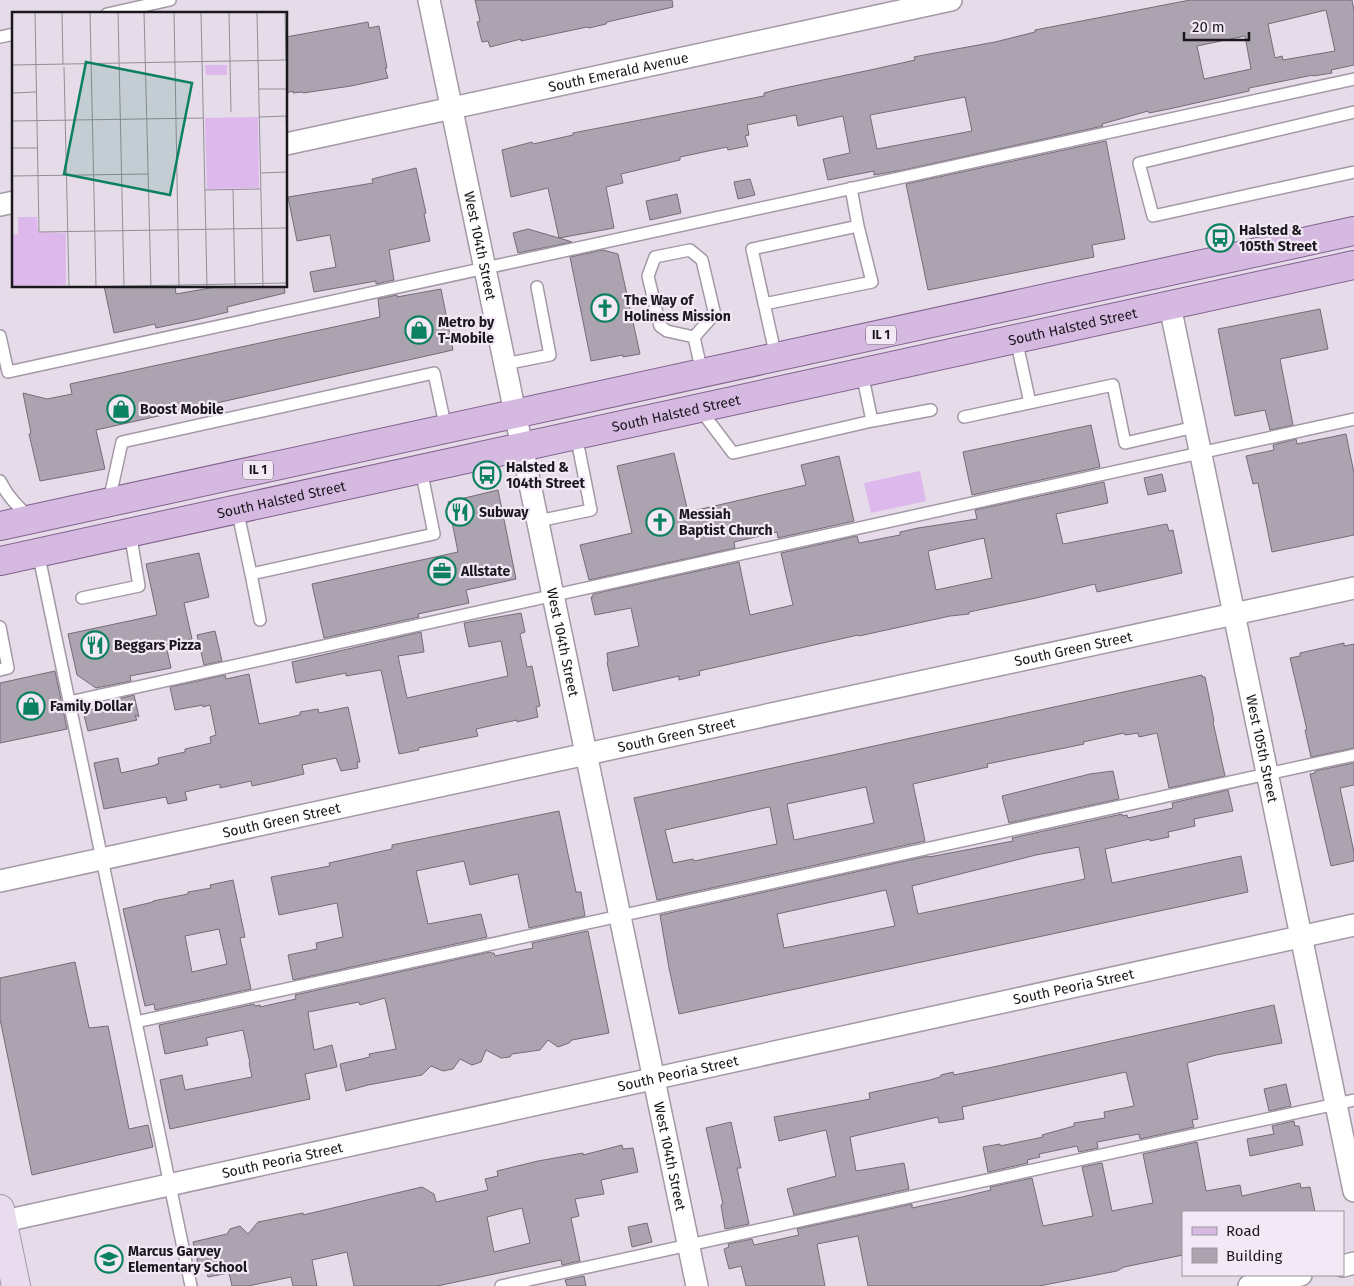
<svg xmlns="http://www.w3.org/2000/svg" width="1354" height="1286" viewBox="0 0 1354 1286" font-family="'Fira Sans',sans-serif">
<rect width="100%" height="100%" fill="#e5dbe9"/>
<path fill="#ddb8ec" d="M920,471l6,30 -55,12 -7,-30z"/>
<path fill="#aca3b0" stroke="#746c78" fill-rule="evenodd" d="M475,0h197l1,7 -66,15 -1,2 -17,4 -2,-1 -66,14v-2l-31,8 -2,-6 -6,1 -5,-20 3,-1z
M1190,0h162l2,11v54l-23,5 1,3 -19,3v-1l-64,13v3l-80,18 -20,4 -1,-2 -46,13 1,2 -200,44 -29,5v-4l-46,9 -5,-21 27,-6 -7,-37 -45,10 -2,-11 -49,10 2,10 -4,1 3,10 -20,4 -1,-3 -47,10v3l-59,14 2,9 -17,4 8,41 -55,10 -11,-50 -37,9 -9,-47 30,-8 1,2 40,-9v-2l191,-37v-3l11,-3 100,-21 40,-9 -1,-3 10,-2 71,-13 40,-10v-2zM1326,10l9,41 -52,9 -1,-4 -7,2 -7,-34zM1245,36l6,33 -47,10 -7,-33zM965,97l7,34 -95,18 -7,-34z
M368,22l1,6 10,-2 8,42h-2l3,10 -37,8 -48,7 -1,-1 -9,1v-2l-7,2v-56z
M1106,141l19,98 -33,6 2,12 -166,33 -22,-106z
M416,168l10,45 -2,1 6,27 -41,9 5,30 -18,4v-3l-62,11 -4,-20 26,-5 -6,-32 -33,6 -9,-44 85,-14 -1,-4z
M750,179l5,16 -17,4 -4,-17z
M677,194l4,19 -31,7 -4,-19z
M528,229l38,11 6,2 -54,11 -5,-20z
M603,250l15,4 22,100 -17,3v-2l-32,6 -21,-104z
M104,286h71l1,8 45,-8h63l1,7 -58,14 1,5 -29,7 -43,9 -1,-4 -41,9z
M441,289l12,61 -357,80 9,39 -65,12 -11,-47 2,-1 -8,-40 24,6 25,-5 -2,-10 310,-67 -2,-18 19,-4v2z
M1320,309l8,40 -48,10 13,66 -23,5 -5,-20 -30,6 -17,-87z
M1091,425l9,42 -128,28 -9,-43z
M1346,434l8,39v62l-82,17 -14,-69 -5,1 -7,-28 28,-6 -1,-5 23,-6 1,5z
M674,453l14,59 118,-27 -5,-20 38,-9 15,65 -76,17 -1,-6 -43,10 1,6 -146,32 -9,-35 52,-12 -15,-67z
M1162,474l4,17 -18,4 -4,-17z
M1104,482l4,21 -52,11 7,30 104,-20 2,7 4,-1 9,43 -85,19 -2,-8 -59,14 -67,14v2l-19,2 -91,20 -1,-1 -159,36 1,4 -21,5v-4l-66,15 -6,-29h1l-1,-9 32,-7 -8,-38 -36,7 -4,-18h2v-3l146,-32 11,53 43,-10 -12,-52 76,-17 2,7 41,-8v-3l18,-4 59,-9 -2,-9zM984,538l8,40 -56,12 -8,-39z
M498,490l18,89 -50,11 3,13 -51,11 1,3 -95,21 -12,-54 146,-32 -10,-50z
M199,553l10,44 -25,6 8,36 -26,6 5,23 -41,8 1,5 -35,7 -19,-13 -9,-41 89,-19 -11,-51z
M521,613l4,19 -5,2 7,33 5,-1 8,40 -4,1 2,10 -21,5v-2l-41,9 2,7 -60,12 1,2 -20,4 -18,-84 -35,6v-3l-50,10 -4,-21 129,-30 3,20 -26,4 9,42 101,-22 -7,-35 -32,6 -5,-24z
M215,631l7,30 -18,4 -7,-30z
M1344,643v3l10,-2v104l-43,9 -6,-27h2l-17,-72 10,-2v-3z
M55,671l12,58 -67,14v-60z
M249,674l10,50 41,-9v-3l18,-3 1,4 29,-6 12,55h-3l1,6 -17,3 -5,-13 -34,7 2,9 -29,7 -23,5 -1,-5 -31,7v-4l-35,8 2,8 -19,4 -2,-7 -62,12 -10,-46 24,-5 3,15 35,-8v-1h3l-1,-6 27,-6v-3l26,-6 -1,-6 6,-2 -6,-30 -7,2v-2l-28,5 -5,-23 55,-12 1,4z
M1202,675v2h3l9,44 -1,1 12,54 -56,12 -12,-55 -18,4 -1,-4 -13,2 -1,-2 -41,9 1,2 -97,20 1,3 -75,17 12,57 -268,59 -23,-102zM866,787l8,36 -80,17 -7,-36zM769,807h1l7,37 -83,17 -1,-2 -20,4 -8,-33z
M134,695l5,22 -4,-2 2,5 -49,11 -5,-20 37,-7 -6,-4z
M1354,763v22l-14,3 14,64v9l-23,5 -21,-92 5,-1v-2z
M1113,771l6,28 -110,24 -7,-27 88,-22z
M1228,790l5,21 -39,8 1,7 -27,6 1,5 -19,4v-2l-45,10 7,34 129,-27 7,36 -569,122 -10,-46 -9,-53 268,-59 1,1 84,-16 -1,-3 110,-24v2l5,-1 1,3 45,-10 -1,-5zM1079,847l6,32 -167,35 -6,-28 124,-31zM886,890l9,36 -111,22 -7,-34z
M559,811l17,81h5l4,24 -56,12 -11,-54 -48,11 -6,-24 -48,10 12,53 53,-10 6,23 -194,43 -5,-25 29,-6 -1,-6 27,-6 -6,-34 -58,12 -8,-38 59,-11 -1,-3 63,-14v-4z
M233,880l12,57 -5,1 11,51 -96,21 -1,-6 -9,2 -22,-97 30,-7v-1l35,-7v-2l23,-4 -1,-3zM219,929l8,35 -35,8 -7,-36z
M588,931l21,102 -37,7 -3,3 -11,4 -10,-7 -8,10 -28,4 -2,3 -9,1 -15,-8 -5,12 -9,3 -12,-6 -7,10 -10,2 -12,-5 -9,9 -54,10 -22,6 -6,-27 30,-7 -1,-3 27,-5 -11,-51 -25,7 -1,-3 -51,10 6,38 18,-5 5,22 -32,7 5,25 -140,30 -10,-49 22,-5 3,15 67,-13 -3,-14h1l-7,-33 -37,8 2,7 -43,9 -6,-29 95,-21 1,2 5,-1v2l36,-8 -1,-4 195,-43 1,1h3l1,3 38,-8 -1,-5z
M75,962l14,66 19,-2 21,103 19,-4 5,22 -121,28 -32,-156v-41z
M1274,1005l8,38 -66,12 -29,8 11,56 -6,1 2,7 -54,12 -1,-5 -42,8 1,6 -19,4 -2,-6 -38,8 1,3 -13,3 1,3 -40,9 -5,-25 17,-3v2l43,-9 -1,-2 32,-9v-3l31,-5 -1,-6 30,-6 -8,-34 -164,35 2,12 -25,4 -1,-6 -88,20 6,34 48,-8 5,26 -115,26 -7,-26 49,-13 -10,-46 -47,11 -5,-24 96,-18 -1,-6 61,-13 10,-3 1,-2 12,-3 1,3 44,-9z
M1286,1084l5,22 -22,5 -5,-22z
M1294,1121l1,5h4l4,19 -53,11 -3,-17 27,-5 -2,-8z
M731,1122l10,46h-4l12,56 -24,5 -4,-24 2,-1 -17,-76z
M1197,1142l9,49 34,-6 2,11 58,-13 1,5 9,-1 5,25h-132v43l-59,12 -7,4 -78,15h-171l-10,-50 -41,8 8,42h-79l-5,-20 -12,3 -5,-20 5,-2 -1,-3 24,-5 2,6 45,-10 -2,-6 115,-25v4l50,-11 29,-7 -1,-3 42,-9 11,48 50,-10 -11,-49 20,-4 10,48 41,-8 -10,-49z
M622,1145l1,4 10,-1 5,24 -37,8 3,14 -29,5 4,17 -8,2 9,43 -18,4 -1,-5 -124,26h-83l-7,-34 -35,8 5,26h-24l-2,-9 -43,9h-16l-3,-13 -21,4 -2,-11 -7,2 -6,-26 34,-8 3,-5 10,-3 8,8 10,-12 45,-9v2l119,-28 12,7 2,8 52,-12 -3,-11 13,-3 -1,-5 41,-10 45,-8v2zM522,1208l8,35 -36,9 -7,-35z
M647,1223l5,19 -20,5 -4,-20z
M584,1276l2,10h-19l-2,-6z"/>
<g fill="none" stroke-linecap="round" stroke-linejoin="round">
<g stroke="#a399a6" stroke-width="14">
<path id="service" d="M107,14l63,-14
M0,37l14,-3
M1354,112l-215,51 14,53 201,-44
M690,250l12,10 12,51 -3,7 -17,19 -27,-6 -7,-5 -12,-50 7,-19z
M764,304l108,-22 -14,-56
M0,336l8,36 1346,-293
M694,337l8,36
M1016,339l14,64
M776,357l-24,-108 106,-23 -7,-38
M505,364l45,-9 -13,-68
M862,373l10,48
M699,408l34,45 139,-32 59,-11
M964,417l149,-32 12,58 70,-16
M0,481c8,16 18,26 31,37
M109,501l13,-59 312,-69 12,56
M237,509l14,65 183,-40 -13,-65
M538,521l53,-11 -15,-75
M38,552l153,734
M251,574l9,46
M82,598l57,-12 -9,-54
M0,627l8,41 -8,2
M69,702l1285,-283
M136,1022l1218,-267
M501,1286l853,-186"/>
</g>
<g stroke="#a399a6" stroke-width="24">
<g id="minor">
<path id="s1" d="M429,0l268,1286"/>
<path id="s2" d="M286,144l665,-144"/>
<path d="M0,205l14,-3"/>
<path id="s3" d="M1170,306l184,885"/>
<path id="s4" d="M0,881l1354,-293"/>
<path id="s5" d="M0,1222l1354,-297"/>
<path d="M1343,1266l11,-3"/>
<path d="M1249,1286l52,-11"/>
</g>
</g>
<g stroke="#a399a6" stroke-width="30">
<path id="secondary" d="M0,1209l16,77"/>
</g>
<g stroke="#82638e" stroke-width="30">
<g id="primary">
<path d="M0,526l1354,-295"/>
<path id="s6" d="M0,561l1354,-296"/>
</g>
</g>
<use href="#service" stroke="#fff" stroke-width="11"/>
<use href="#minor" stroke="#fff" stroke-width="21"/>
<use href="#secondary" stroke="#eadcef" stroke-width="28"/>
<use href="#primary" stroke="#d5b9e0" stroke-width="28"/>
</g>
<defs>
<g id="bus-ring" transform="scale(1.4375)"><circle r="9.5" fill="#f2e8f6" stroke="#0c815f" stroke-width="1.5"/><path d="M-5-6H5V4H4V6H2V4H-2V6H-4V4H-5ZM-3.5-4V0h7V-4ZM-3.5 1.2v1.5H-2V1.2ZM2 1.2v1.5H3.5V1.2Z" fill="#0c815f"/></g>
<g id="church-ring" transform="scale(1.4375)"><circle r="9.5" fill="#f2e8f6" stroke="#0c815f" stroke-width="1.5"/><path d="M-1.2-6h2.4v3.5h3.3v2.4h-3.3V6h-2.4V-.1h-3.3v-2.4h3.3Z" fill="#0c815f"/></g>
<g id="shop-ring" transform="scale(1.4375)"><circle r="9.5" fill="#f2e8f6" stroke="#0c815f" stroke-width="1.5"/><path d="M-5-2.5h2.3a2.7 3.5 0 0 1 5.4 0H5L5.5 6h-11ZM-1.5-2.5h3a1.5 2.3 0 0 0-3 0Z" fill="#0c815f"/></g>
<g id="restaurant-ring" transform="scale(1.4375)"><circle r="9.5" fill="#f2e8f6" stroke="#0c815f" stroke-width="1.5"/><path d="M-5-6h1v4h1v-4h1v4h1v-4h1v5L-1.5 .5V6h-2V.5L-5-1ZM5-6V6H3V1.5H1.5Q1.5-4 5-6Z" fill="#0c815f"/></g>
<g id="office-ring" transform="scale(1.4375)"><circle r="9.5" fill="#f2e8f6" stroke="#0c815f" stroke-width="1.5"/><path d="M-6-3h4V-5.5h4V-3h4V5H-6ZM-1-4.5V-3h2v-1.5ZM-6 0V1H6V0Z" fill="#0c815f"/></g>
<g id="school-ring" transform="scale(1.4375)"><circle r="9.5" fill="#f2e8f6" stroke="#0c815f" stroke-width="1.5"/><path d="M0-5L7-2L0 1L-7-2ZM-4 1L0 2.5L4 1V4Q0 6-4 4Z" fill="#0c815f"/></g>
</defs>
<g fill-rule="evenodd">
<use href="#bus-ring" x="1220" y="238"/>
<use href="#church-ring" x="605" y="308"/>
<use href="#shop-ring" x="419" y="330"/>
<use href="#shop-ring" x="121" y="409"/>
<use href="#bus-ring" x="487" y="475"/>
<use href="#restaurant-ring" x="460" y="512"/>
<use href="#church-ring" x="660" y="522"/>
<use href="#office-ring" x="442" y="571"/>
<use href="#restaurant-ring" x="95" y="645"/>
<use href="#shop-ring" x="31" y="706"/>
<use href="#school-ring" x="109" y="1259"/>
</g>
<g text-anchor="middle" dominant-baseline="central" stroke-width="4.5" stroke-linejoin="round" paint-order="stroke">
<g fill="#f2e8f6" stroke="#5c565e" stroke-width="1">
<rect x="866" y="325.5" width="30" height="19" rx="4"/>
<rect x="243" y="460.5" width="30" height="19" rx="4"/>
</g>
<g font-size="12" font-weight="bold" fill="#1b181d">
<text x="881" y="335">IL 1</text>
<text x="258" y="470">IL 1</text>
</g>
<g font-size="14" fill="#1b181d" stroke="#f2e8f6">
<text stroke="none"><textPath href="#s2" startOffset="340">South Emerald Avenue</textPath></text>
<text stroke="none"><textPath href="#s1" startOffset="251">West 104th Street</textPath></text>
<text stroke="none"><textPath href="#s6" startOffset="1098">South Halsted Street</textPath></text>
<text stroke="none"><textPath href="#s6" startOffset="692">South Halsted Street</textPath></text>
<text stroke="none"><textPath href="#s6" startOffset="288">South Halsted Street</textPath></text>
<text stroke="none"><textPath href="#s1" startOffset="656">West 104th Street</textPath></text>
<text stroke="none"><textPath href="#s4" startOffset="1098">South Green Street</textPath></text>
<text stroke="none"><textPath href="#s4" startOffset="692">South Green Street</textPath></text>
<text stroke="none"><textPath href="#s3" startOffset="452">West 105th Street</textPath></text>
<text stroke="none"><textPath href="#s4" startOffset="288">South Green Street</textPath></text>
<text stroke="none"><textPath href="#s5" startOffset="1099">South Peoria Street</textPath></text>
<text stroke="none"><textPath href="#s5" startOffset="694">South Peoria Street</textPath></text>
<text stroke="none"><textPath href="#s1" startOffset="1181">West 104th Street</textPath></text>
<text stroke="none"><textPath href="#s5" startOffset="289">South Peoria Street</textPath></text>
</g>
<g font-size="14" font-weight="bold" fill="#1b181d" stroke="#f2e8f6" text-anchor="start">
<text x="1239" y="230">Halsted &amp;<tspan x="1239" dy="16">105th Street</tspan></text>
<text x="624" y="300">The Way of<tspan x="624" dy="16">Holiness Mission</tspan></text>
<text x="438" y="322">Metro by<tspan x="438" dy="16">T-Mobile</tspan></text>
<text x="140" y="409">Boost Mobile</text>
<text x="506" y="467">Halsted &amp;<tspan x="506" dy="16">104th Street</tspan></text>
<text x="479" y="512">Subway</text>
<text x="679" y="514">Messiah<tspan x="679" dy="16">Baptist Church</tspan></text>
<text x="461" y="571">Allstate</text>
<text x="114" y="645">Beggars Pizza</text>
<text x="50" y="706">Family Dollar</text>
<text x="128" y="1251">Marcus Garvey<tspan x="128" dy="16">Elementary School</tspan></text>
</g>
</g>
<g transform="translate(12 12)">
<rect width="275" height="275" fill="#e5dbe9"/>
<path d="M193,53h22v10h-21z" fill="#ddb8ec"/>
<path d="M246,105l1,71 -52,1 -2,-71zM6,205h19l1,15 28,1v52l-54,1v-51l6,-1z" fill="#ddb8ec"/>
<path fill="none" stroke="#948d97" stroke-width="1" d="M23,0l4,220 248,-4M50,0l1,52M78,0l6,274M106,0l6,275M132,0l7,275M162,0l5,275M189,0l6,275M217,0l2,100M245,0l6,275M273,0l1,48M0,53l275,-5M52,55l5,220M247,77h28M0,81l24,-1M274,104l1,23M247,105l28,-1M0,109l191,-3M0,136h25M248,161l27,-1M0,164l136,-2M193,178l55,-1M221,178l2,97M66,275l209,-4"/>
<path fill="#0c815f" fill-opacity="0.15" stroke="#0c815f" stroke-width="2.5" d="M74,50l106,21 -22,112 -106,-21z"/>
<rect width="275" height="275" fill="none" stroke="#1b181d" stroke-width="2.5"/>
</g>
<rect x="1182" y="1211" width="162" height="65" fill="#f2e8f6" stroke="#9c959f"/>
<rect x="1192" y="1227" width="25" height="8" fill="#d5b9e0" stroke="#9c959f"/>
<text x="1226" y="1236" font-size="15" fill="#1b181d">Road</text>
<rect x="1192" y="1248" width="25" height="15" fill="#aca3b0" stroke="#9c959f"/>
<text x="1226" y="1261" font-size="15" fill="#1b181d">Building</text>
<path d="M1184 32v8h65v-8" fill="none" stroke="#1b181d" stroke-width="2.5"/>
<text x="1192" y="32" font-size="15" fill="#1b181d" stroke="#f2e8f6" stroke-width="4" paint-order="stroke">20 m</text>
</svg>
